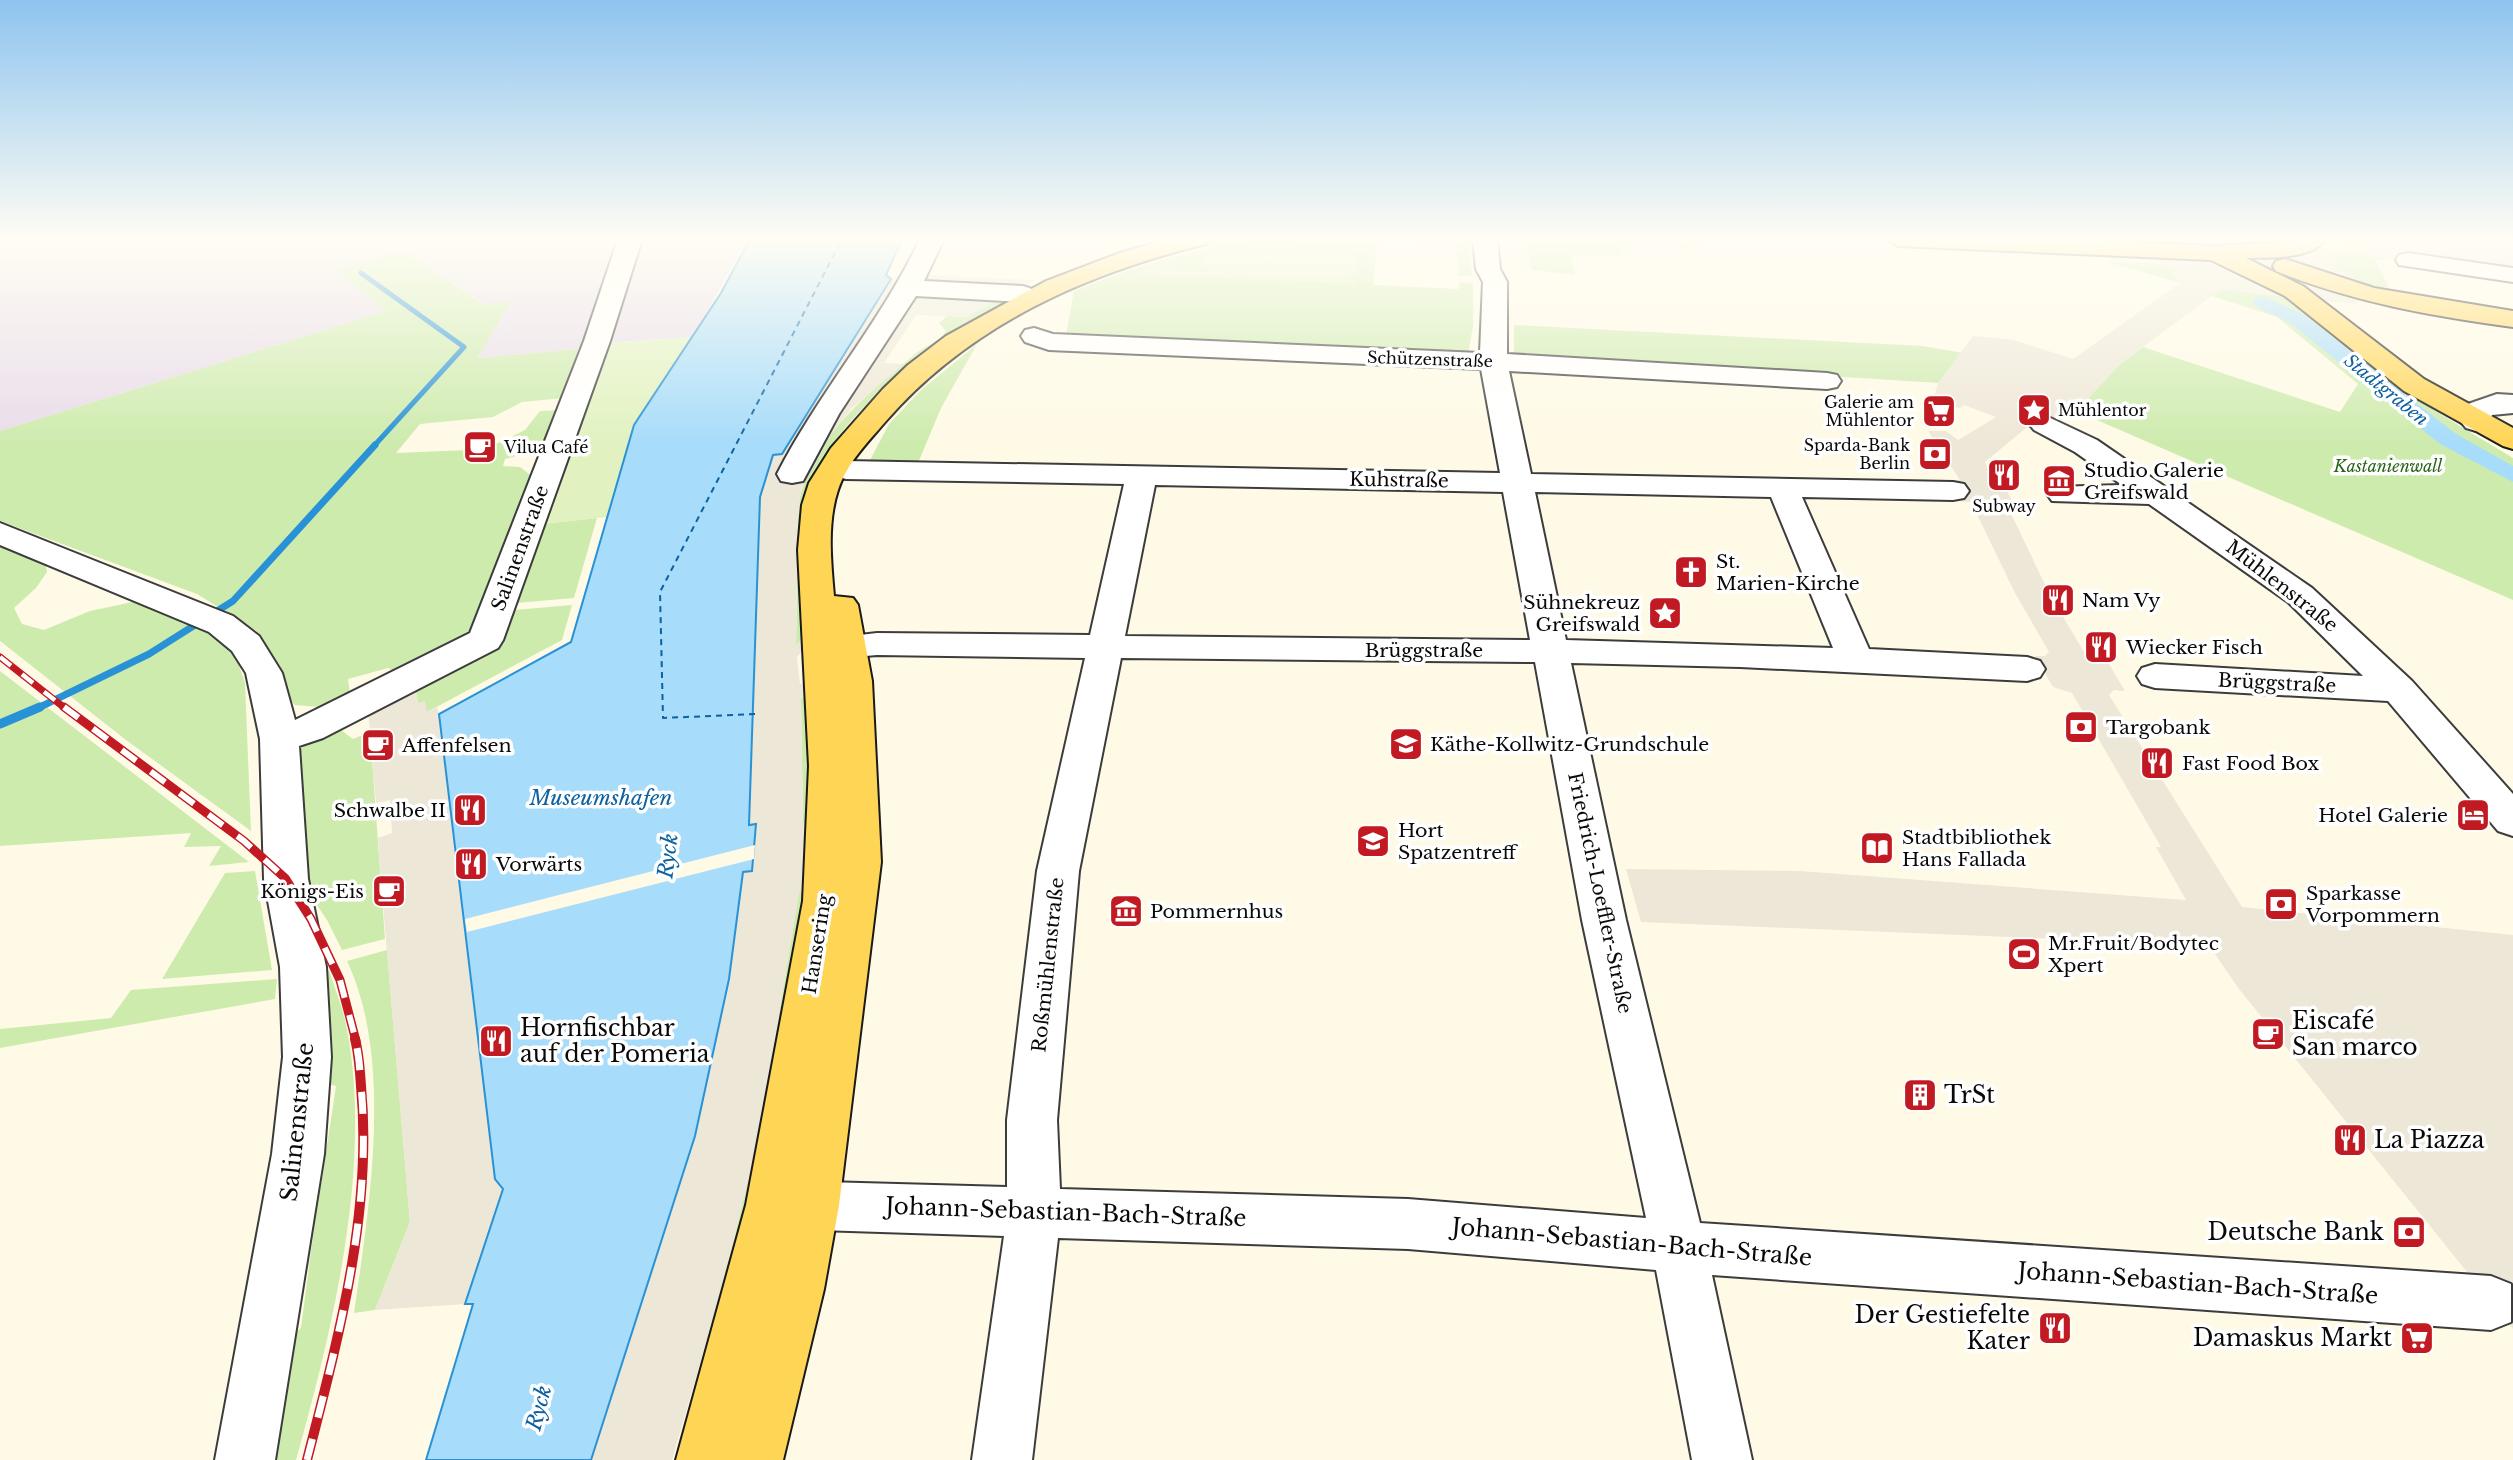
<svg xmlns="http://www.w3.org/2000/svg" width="2513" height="1460" viewBox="0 0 2513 1460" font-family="'Libre Baskerville',serif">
<rect width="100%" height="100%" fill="#fffae6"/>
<path fill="#e8dcea" d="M0,239h748l-55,98 -90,6 -25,6 -102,9 7,-54 -79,-54 -18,61 -386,120z"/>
<path fill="#ceebae" d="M1254,239h214l4,37h-13l-4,-32 -78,-2 -4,43 86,4v-7l14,1v43l-5,29 -402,-19 8,-45c59,-24 117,-41 180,-52z
M1528,239h172l2,6h-11v3l-71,-3 1,11 -50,-2 4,21 -43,-5z
M2352,239l161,17h-132l3,4h-9l14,27c-22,3 -41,-10 -58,-22l1,-13z
M404,250l78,54 29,-2 -34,56 101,-9 -14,49 -42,4 -29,15 -73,7 -24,29 73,-3 27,-6 29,-14 15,-19 21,-1c-15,38 -16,39 -56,49l-2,7 17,1 16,12 -65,158 -77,35 -6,-4 -40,11 2,15 -6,7 -26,6 -23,-2 -9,-8 -29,-66 -60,-37 -197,-73v-90l386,-120 -49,-40z
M2107,262l56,2 18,19z
M2221,289l66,8 148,114 78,47v142l-437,-189 44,-47 23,-17 197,65 18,-28 -81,-67 -65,-21z
M1002,296l15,1c-71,37 -197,123 -212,207h-6c11,-66 69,-110 117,-151 10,-8 23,-11 30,-22l-7,-8 8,-7 19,1z
M1514,325l409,21 40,7 -25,30 -424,-27z
M977,344l-36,64 -23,55 -49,-1 20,-38 32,-34z
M798,514h6l-1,123 -7,9z
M597,518l-23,80 -58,5 26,-79z
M0,538l44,19 3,15 -11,16 -22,20 8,16 22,6 46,-19 52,-11 70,31 21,17 12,35 6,148 -125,-91 -126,-99z
M572,605l-10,35 -135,72 -9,-9 -3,-16 87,-48 12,-29z
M0,671l249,191 -40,4 12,-20 -37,1 7,-14 -191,13z
M809,697l2,126 -8,1 -2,-126z
M337,727l16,12 17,-7 15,207 -43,11 -15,-30 -27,-40 -6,-124 10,-10z
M255,871l17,99 -110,9 63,-106z
M799,892h8l-71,382h-11l34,-139z
M387,950l23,272 -35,88 -21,3c15,-105 40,-252 -7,-352z
M329,970c5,16 12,33 16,50 30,137 -12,308 -49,440h-30l18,-117 17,-15 15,-115 -11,-4 2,-11 14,-12 15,-100 -13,-3 -3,-110z
M277,979l-2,20 -275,49v-19l111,-11 20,-28z"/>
<path fill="#e1f2c0" d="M1240,244l95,6 16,5 7,8 -2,10 -13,6 12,1v4l-214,-10 3,-5 66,3 -9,-10c6,-16 24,-17 39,-18z
M693,337l-60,88 -26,92 -65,7 61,-181z"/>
<path fill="#ede7d7" d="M2122,239h177l33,13 20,-13h161v32l-180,-19 -1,13 25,16 22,7 -24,16 -134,-15 -101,75 -48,51 -46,13 -41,34 9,18 9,3 10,20h-7l43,90 35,59 21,5 20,34 -11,-1 -5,5 133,212 271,28v394l-274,-340 -33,-48 -64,-2 1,4 -20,-1 -2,-4 -41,-1 1,3 -440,-18 -15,-53 174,2 386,29 -30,-53h5l-89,-154 -19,-6 -18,-31h10l4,-4 -34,-59 -44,-91 -13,-1 -10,-21h12l-32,-49h18l12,9 38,-23 -32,-12 -4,3 -28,-5 6,-20 35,-47 41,4 59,19 107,-76 -24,-25z
M925,275l111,5 -70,37 -50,-2 -32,48 19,1 -52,45 -19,24 -30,54 -3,17h6l-1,10 -6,1 -2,130 7,-8 1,12 -7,8 3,27 9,-1v14l-8,2 2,124h8l-4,69 -8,1 -40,242 -33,138 10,1 -9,32h-10l-45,154h-81l104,-324 34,-157 14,-108 9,-1 2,-11 2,-34 -7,1 11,-329 13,-43h9l109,-175z
M415,687l3,16 7,-2 2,11 10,-5 2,7 56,465 8,10 -38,115 -90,6 35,-88 -27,-317 14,-5 -1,-21 -15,3 -3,-44 14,-5 -2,-33 -14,3 -4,-41 14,-4 -2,-30 -14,4 -2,-21z"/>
<path fill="#a7dcfa" stroke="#2992d6" stroke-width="2" d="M750,239h152l-16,36 5,4 -109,175 -9,1 -13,42 -11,328 7,-1 -4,47 -9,1 -14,107 -34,157 -104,324h-165l47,-156h-8l38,-115 -8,-10 -56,-465 132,-72 63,-217 87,-132z"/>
<path fill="#fffae6" d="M755,845l-1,14 -287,73 -2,-13z"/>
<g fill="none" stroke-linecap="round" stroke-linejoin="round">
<path stroke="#2992d6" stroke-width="5" d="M361,273l103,74 -91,100"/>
<path stroke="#2992d6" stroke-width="7" d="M36,709l113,-55 84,-53 142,-156"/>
<path stroke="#2992d6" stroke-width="9" d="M0,724l40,-17"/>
<path fill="#a7dcfa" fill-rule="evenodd" d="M2262,296l42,19 152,119 57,32v16l-73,-38 -150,-121 -35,-17 -2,-4 2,-4z"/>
<path stroke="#0d61a1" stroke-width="2" stroke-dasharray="6 5" stroke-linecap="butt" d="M755,714l-92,4 -3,-126 182,-353"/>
<g stroke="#3c3c3c" stroke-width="4">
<path id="minor" d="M618,239h24l-32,102 -107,299 -5,8 -175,90 -24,8 9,133 18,88 5,90 -7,97 -49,306h-60l57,-306 11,-97 -3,-90 -16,-88 -4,-140 -14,-66 -14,-22 -23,-19 -209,-87v-22l233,93 26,20 23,37 13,47 175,-87 114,-292z
M920,239h24l-20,42 99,5 9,3 4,5 -4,5 -9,3 -107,-6 -77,118 -36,67 -11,2 -11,-2 -4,-7c42,-82 104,-152 143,-235z
M1473,239h24l3,30 7,13v72l320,19 10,2 4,6 -4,6 -10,2 -318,-18 22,103 422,8 11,2 5,7 -5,7 -11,2 -151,-3 67,152 158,8 13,4 5,8 -5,8 -13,4 -287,-14 -169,-4 55,257 74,303 791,53 20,8v38l-20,8 -779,-55 40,185h-60l-36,-190 -248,-21 -350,-11 -26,222h-60l32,-224 -216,-7 -19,-7 -7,-17 7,-17 19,-7 219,6v-67l30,-249 48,-213 -208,-3 -56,5 -13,-3 -5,-8 5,-8 69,-8 213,2 34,-151 -278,-5 -11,-3 -4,-6 4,-6 11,-3 654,12 -19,-104 -432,-19 -24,-8 -4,-6 4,-6 9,-2 19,6 427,19 3,-71 -7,-13zM1155,485l348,7 27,148 -405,-4zM1535,492l236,5 62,151 -267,-8zM1121,658l414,4 47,258 64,298 -238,-19 -348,-10 -3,-69 22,-249z
M2408,253l105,15v14l-114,-17 -3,-5 3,-5z
M2497,394l16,1v18l-21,2 -6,13 -10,3 -10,-3 -5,-6 7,-18z
M2044,415l53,25 215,148 100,93 101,113v42l-15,-5 -110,-130 -233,-13 -13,-4 -5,-8 5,-8 13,-4 208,12 -75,-74 -139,-98 -97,-3 -5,-7 5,-7 70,-2 -47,-33 -41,-22 -5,-6 5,-6z"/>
</g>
<g stroke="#1a1a1a" stroke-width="4">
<path id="major" d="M1167,239h42l-3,5c-122,30 -236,81 -320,177 -19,22 -39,42 -48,69 -11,33 -7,72 -4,106l19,2 5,7 14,76 9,181 -42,343 -15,84 -41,171h-107l70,-255 57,-304 6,-135 -11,-216 4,-45 7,-22 22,-35 52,-59 25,-24 38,-29 100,-55 71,-27z
M1887,239h182l146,7 111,-7c-14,21 -57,18 -80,19l57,28 121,93 89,49v21l-10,-3 -99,-55 -119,-95 -74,-36 -313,-14z
M2285,259l89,29 139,23v16c-81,-11 -160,-25 -237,-56l-3,-5 3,-5z"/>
</g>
<use href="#minor" fill="#fff" fill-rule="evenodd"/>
<use href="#major" fill="#ffd556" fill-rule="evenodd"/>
<g stroke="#c11a23" stroke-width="7">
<path id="rail-far2" d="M0,657l66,52"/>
</g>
<g stroke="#c11a23" stroke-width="9">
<path id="rail-far1" d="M64,707l180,134 41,37 26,41 29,61 16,61"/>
</g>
<g stroke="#c11a23" stroke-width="10">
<path id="rail" d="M307,1460c31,-121 66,-248 54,-374 -1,-15 -2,-32 -6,-47"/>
</g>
<use href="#rail-far2" stroke="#fff" stroke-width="4.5" stroke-dasharray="14" stroke-linecap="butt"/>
<use href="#rail-far1" stroke="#fff" stroke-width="6" stroke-dasharray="18" stroke-linecap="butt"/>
<use href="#rail" stroke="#fff" stroke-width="7" stroke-dasharray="22" stroke-linecap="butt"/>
</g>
<linearGradient id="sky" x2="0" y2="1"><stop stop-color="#8ec4ef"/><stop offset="0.54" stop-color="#fffdf4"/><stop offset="1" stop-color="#fffdf4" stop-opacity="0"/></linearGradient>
<rect width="2513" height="444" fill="url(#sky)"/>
<defs>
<g id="sight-square" transform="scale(1.75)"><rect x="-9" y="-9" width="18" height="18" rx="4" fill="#c11a23" stroke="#fff"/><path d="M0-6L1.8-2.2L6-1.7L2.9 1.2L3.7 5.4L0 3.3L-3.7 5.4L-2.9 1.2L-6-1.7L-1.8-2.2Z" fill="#fff"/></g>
<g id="supermarket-square" transform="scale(1.75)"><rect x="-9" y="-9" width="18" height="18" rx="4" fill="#c11a23" stroke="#fff"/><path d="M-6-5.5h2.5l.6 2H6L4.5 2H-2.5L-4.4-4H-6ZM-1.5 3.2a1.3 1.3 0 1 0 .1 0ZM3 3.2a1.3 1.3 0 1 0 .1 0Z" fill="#fff"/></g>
<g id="cafe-square" transform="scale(1.75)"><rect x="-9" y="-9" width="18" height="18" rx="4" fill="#c11a23" stroke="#fff"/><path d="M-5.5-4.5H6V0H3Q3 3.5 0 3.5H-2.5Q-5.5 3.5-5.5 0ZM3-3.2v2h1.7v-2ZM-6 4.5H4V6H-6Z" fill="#fff"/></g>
<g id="bank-square" transform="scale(1.75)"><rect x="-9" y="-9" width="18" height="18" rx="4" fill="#c11a23" stroke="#fff"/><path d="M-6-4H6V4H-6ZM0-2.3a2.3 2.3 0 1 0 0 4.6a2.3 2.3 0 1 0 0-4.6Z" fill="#fff"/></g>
<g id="restaurant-square" transform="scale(1.75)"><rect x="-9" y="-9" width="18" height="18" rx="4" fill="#c11a23" stroke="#fff"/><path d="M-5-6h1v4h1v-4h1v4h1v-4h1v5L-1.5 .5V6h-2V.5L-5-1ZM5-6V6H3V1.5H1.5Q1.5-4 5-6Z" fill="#fff"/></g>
<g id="museum-square" transform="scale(1.75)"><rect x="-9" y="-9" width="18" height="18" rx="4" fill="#c11a23" stroke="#fff"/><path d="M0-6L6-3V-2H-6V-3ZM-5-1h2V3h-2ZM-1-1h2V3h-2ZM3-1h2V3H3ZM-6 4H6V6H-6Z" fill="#fff"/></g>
<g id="church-square" transform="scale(1.75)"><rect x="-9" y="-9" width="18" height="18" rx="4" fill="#c11a23" stroke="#fff"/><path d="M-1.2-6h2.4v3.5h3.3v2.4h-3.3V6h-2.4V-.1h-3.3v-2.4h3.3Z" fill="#fff"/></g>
<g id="school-square" transform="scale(1.75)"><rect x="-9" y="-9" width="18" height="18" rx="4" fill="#c11a23" stroke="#fff"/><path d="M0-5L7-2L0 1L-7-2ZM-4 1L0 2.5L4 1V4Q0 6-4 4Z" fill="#fff"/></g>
<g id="hotel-square" transform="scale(1.75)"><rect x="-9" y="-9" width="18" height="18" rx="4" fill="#c11a23" stroke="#fff"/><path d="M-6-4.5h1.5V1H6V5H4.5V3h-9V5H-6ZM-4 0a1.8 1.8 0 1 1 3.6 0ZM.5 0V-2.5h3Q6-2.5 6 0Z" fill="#fff"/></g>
<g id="library-square" transform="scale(1.75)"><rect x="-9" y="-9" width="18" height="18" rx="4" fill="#c11a23" stroke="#fff"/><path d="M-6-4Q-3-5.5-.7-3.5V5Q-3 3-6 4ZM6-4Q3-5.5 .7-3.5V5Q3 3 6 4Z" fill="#fff"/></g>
<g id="stadium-square" transform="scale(1.75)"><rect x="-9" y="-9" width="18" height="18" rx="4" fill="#c11a23" stroke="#fff"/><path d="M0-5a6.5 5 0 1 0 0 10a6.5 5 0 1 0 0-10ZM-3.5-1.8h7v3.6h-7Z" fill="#fff"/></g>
<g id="building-square" transform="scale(1.75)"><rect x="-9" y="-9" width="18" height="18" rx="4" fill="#c11a23" stroke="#fff"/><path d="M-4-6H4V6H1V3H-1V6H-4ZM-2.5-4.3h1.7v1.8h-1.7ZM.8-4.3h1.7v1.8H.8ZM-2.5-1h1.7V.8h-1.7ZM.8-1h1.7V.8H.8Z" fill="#fff"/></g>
</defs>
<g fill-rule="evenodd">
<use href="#sight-square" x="2034" y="410"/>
<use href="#supermarket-square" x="1939" y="411"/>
<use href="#cafe-square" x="480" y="447"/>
<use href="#bank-square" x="1935" y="454"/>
<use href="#restaurant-square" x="2004" y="475"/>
<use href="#museum-square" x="2059" y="481"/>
<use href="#church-square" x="1691" y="572"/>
<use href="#restaurant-square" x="2058" y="600"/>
<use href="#sight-square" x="1665" y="613"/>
<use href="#restaurant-square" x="2101" y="647"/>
<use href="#bank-square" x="2081" y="727"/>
<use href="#school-square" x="1406" y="744"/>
<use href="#cafe-square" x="378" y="745"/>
<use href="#restaurant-square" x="2157" y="763"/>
<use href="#restaurant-square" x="470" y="810"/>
<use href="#hotel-square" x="2473" y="815"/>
<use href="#school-square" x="1373" y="841"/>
<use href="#library-square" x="1877" y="848"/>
<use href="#restaurant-square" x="471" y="864"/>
<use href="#cafe-square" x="389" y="891"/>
<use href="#bank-square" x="2281" y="904"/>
<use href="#museum-square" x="1126" y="911"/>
<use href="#stadium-square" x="2024" y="954"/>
<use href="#cafe-square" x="2268" y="1034"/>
<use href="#restaurant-square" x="496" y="1041"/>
<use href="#building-square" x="1920" y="1095"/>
<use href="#restaurant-square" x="2350" y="1140"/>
<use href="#bank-square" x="2409" y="1232"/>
<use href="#restaurant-square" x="2055" y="1328"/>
<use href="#supermarket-square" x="2417" y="1338"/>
</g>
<g text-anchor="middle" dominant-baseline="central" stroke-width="7" stroke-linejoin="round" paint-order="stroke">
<g font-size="16" fill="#090909" stroke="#fff">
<text transform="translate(1430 359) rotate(2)">Schützenstraße</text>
</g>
<g font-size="16" fill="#090909" stroke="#fff" text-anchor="end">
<text x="1914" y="402">Galerie am<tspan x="1914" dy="18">Mühlentor</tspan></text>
<text x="2058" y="410" text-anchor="start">Mühlentor</text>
<text x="1910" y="445">Sparda-Bank<tspan x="1910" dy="18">Berlin</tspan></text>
<text x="504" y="447" text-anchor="start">Vilua Café</text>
<text x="2004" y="506" text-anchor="middle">Subway</text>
</g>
<g font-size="16" font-style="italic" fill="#286417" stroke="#fff">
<text x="2388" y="466">Kastanienwall</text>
</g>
<g font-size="18" font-style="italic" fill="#0d61a1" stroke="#fff">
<text transform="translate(2386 390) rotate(39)">Stadtgraben</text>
</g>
<g font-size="19" fill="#090909" stroke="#fff" text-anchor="start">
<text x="2084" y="470">Studio Galerie<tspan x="2084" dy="22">Greifswald</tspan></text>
<text x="1716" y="561">St.<tspan x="1716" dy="22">Marien-Kirche</tspan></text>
<text x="2082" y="600">Nam Vy</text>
<text x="1640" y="602" text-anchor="end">Sühnekreuz<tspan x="1640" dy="22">Greifswald</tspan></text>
<text x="2126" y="647">Wiecker Fisch</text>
<text x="2106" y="727">Targobank</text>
<text x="1430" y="744">Käthe-Kollwitz-Grundschule</text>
<text x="402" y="745">Affenfelsen</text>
<text x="2182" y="763">Fast Food Box</text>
<text x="446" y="810" text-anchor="end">Schwalbe II</text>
<text x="2448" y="815" text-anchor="end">Hotel Galerie</text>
<text x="1398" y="830">Hort<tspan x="1398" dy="22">Spatzentreff</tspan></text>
<text x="1902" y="837">Stadtbibliothek<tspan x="1902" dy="22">Hans Fallada</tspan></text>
<text x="496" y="864">Vorwärts</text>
<text x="364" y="891" text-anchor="end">Königs-Eis</text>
<text x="2306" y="893">Sparkasse<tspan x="2306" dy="22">Vorpommern</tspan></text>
<text x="1150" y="911">Pommernhus</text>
<text x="2048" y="943">Mr.Fruit/Bodytec<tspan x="2048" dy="22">Xpert</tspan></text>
</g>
<g font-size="19" fill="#090909" stroke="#fff">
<text transform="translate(1399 480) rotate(1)">Kuhstraße</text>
<text transform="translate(520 548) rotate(-70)">Salinenstraße</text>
<text transform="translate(2282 586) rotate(38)">Mühlenstraße</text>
<text x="1424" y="650">Brüggstraße</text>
<text transform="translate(2277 683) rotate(3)">Brüggstraße</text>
<text transform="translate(1600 893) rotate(78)">Friedrich-Loeffler-Straße</text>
<text transform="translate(817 944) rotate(-81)">Hansering</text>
<text transform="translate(1048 965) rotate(-84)">Roßmühlenstraße</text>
</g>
<g font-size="21" font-style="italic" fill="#0d61a1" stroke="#fff">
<text x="601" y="798">Museumshafen</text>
<text transform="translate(668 856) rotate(-83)">Ryck</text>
<text transform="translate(539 1408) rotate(-75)">Ryck</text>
</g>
<g font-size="23" fill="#090909" stroke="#fff" text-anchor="start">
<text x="2292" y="1021">Eiscafé<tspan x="2292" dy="26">San marco</tspan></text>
<text x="520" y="1028">Hornfischbar<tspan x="520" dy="26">auf der Pomeria</tspan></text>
<text x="1944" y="1095">TrSt</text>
<text x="2374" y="1140">La Piazza</text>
<text x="2384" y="1232" text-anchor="end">Deutsche Bank</text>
<text x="2030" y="1315" text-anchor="end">Der Gestiefelte<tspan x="2030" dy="26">Kater</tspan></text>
<text x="2392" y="1338" text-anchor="end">Damaskus Markt</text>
</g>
<g font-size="23" fill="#090909" stroke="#fff">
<text transform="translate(297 1122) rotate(-84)">Salinenstraße</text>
<text transform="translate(1066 1212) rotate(2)">Johann-Sebastian-Bach-Straße</text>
<text transform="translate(1632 1242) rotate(5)">Johann-Sebastian-Bach-Straße</text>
<text transform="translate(2198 1283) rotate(4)">Johann-Sebastian-Bach-Straße</text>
</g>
</g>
</svg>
